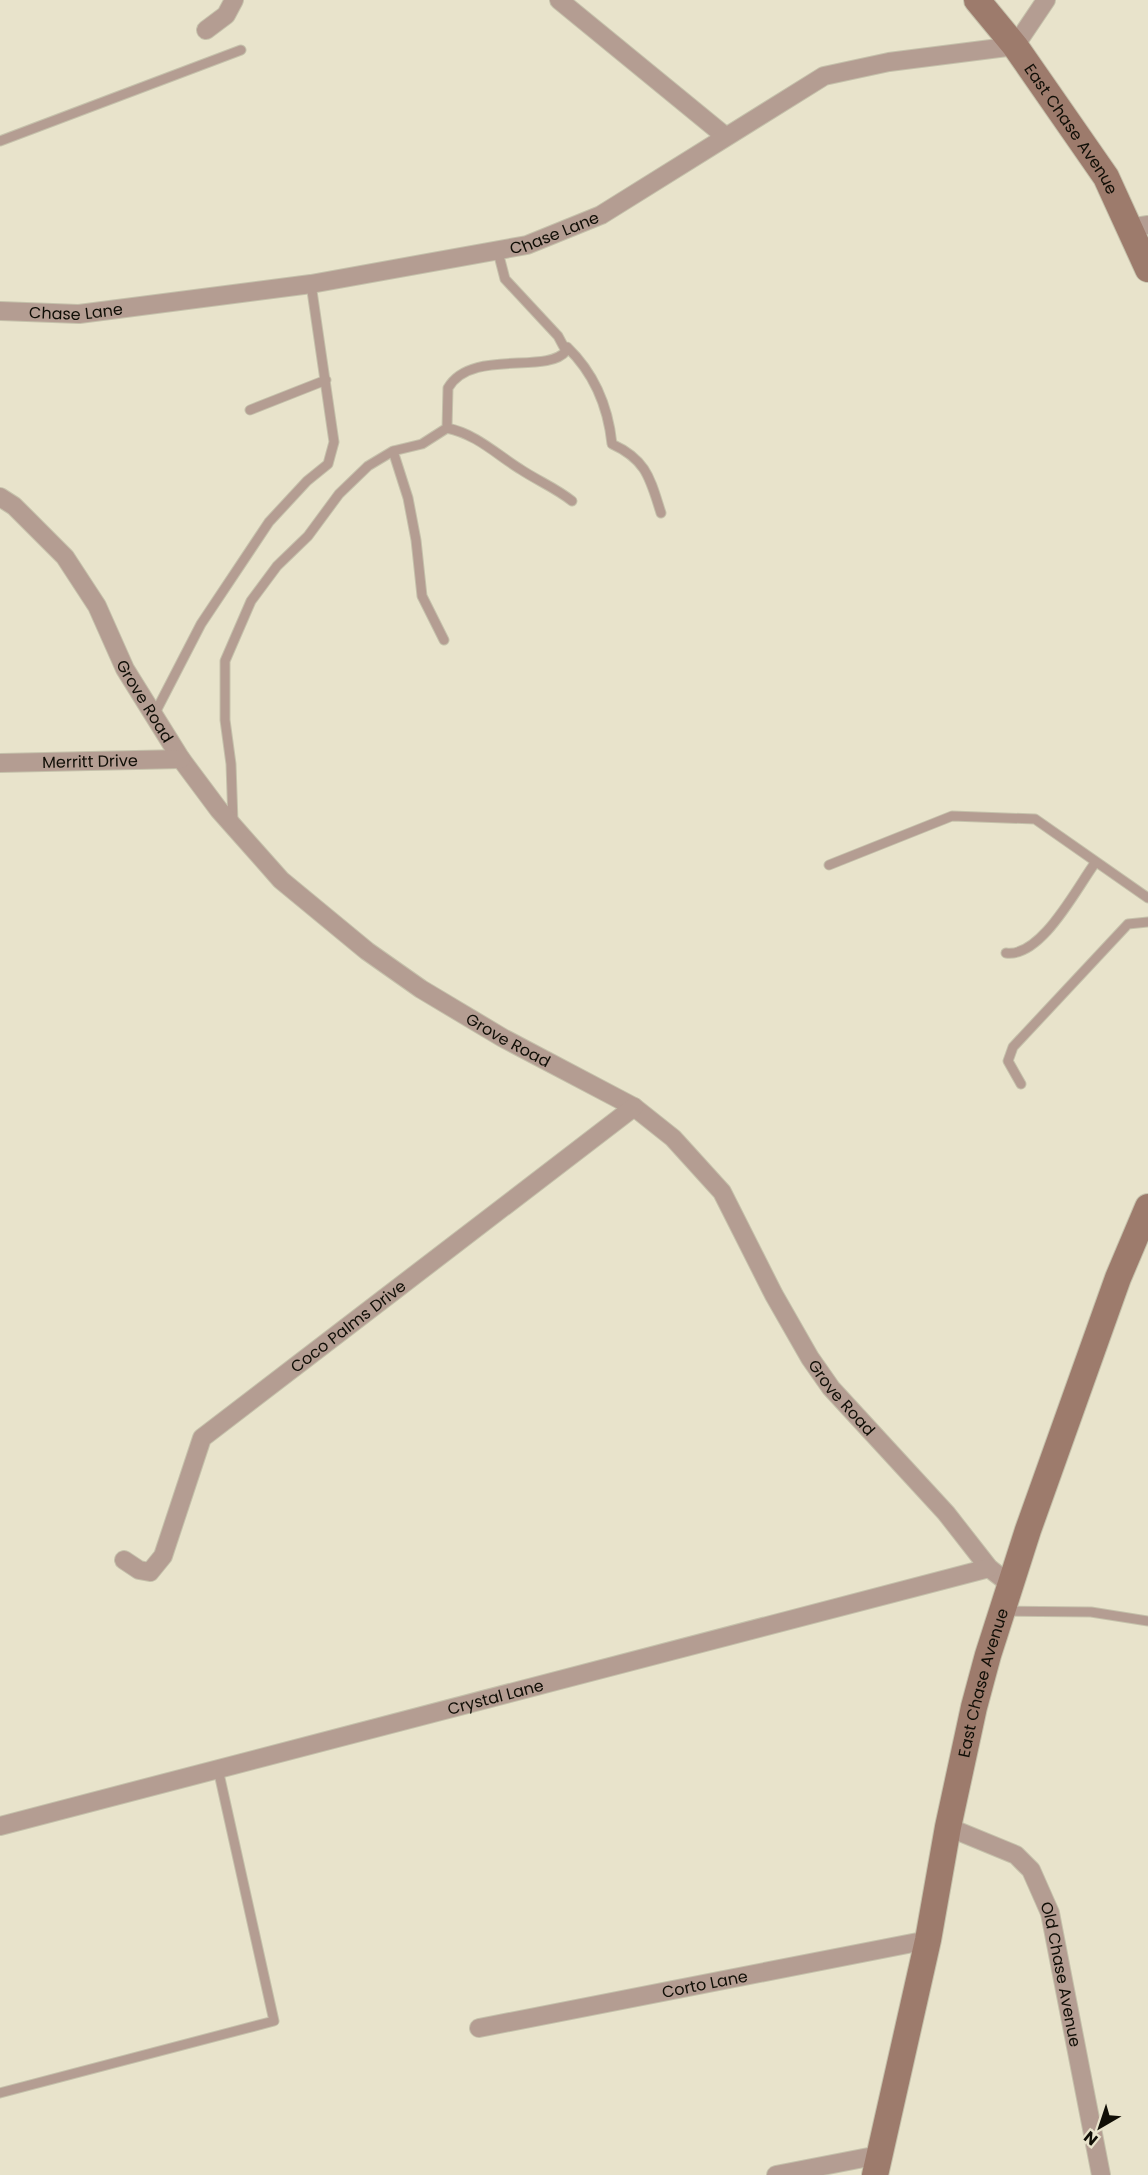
<svg xmlns="http://www.w3.org/2000/svg" width="1148" height="2175" viewBox="0 0 1148 2175" font-family="Poppins,sans-serif">
<rect width="100%" height="100%" fill="#e8e3cb"/>
<g fill="none" stroke-linecap="round" stroke-linejoin="round">
<g stroke="#c5c1ab" stroke-width="11">
<path id="lane" d="M0,141l241,-91
M567,347c27,26 41,59 45,97 35,16 38,35 49,69
M250,410l76,-30
M447,428c29,6 49,26 73,41 18,12 36,19 52,32
M393,451l29,-7 25,-16 1,-40c23,-40 99,-13 118,-37l-8,-15 -53,-57 -7,-27
M154,715l47,-91 68,-102 38,-41 21,-17 6,-22 -23,-158
M233,822l-2,-58 -6,-44v-59l26,-60 26,-35 31,-30 31,-42 29,-28 25,-15 15,47 8,42 6,56 22,44
M829,865l123,-49 83,3 113,79
M1006,953c35,5 70,-64 89,-90
M1021,1084l-13,-23 5,-14 115,-123 20,-2
M1003,1611l88,1 57,9
M0,2093l274,-72 -56,-252"/>
</g>
<g stroke="#c5c1ab" stroke-width="20">
<g id="street">
<path d="M559,0l166,136"/>
<path d="M206,30l20,-15 8,-15"/>
<path d="M1129,228l19,-3"/>
<path id="s1" d="M0,311l79,3 232,-30 216,-39 74,-30 223,-139 65,-14 126,-16 31,-46"/>
<path id="s2" d="M0,497l14,9 51,51 32,49 28,63 56,90 38,51 62,70 86,71 54,38 82,49 131,69 39,31 49,54 52,103 36,63 21,30 115,125 43,55 22,17"/>
<path id="s3" d="M0,763l181,-4"/>
<path id="s4" d="M124,1560l15,10 11,2 13,-16 39,-118 432,-331"/>
<path id="s5" d="M0,1826l989,-258"/>
<path id="s6" d="M948,1827l68,28 15,15 19,43 51,262"/>
<path id="s7" d="M479,2028l449,-88"/>
<path d="M776,2175l103,-20"/>
</g>
</g>
<g stroke="#c5c1ab" stroke-width="28">
<g id="secondary">
<path id="s8" d="M977,0l38,46 91,131 42,92"/>
<path id="s9" d="M875,2175l53,-235 20,-113 26,-120 14,-52 40,-125 90,-252 30,-71"/>
</g>
</g>
<use href="#lane" stroke="#b49d92" stroke-width="9"/>
<use href="#street" stroke="#b49d92" stroke-width="18"/>
<use href="#secondary" stroke="#9d7b6c" stroke-width="26"/>
</g>
<g text-anchor="middle" dominant-baseline="central" stroke-width="4.5" stroke-linejoin="round" paint-order="stroke">
<g font-size="16" fill="#100e06" stroke="#e8e3cb">
<text stroke="none"><textPath href="#s8" startOffset="160">East Chase Avenue</textPath></text>
<text stroke="none"><textPath href="#s1" startOffset="562">Chase Lane</textPath></text>
<text stroke="none"><textPath href="#s1" startOffset="76">Chase Lane</textPath></text>
<text stroke="none"><textPath href="#s2" startOffset="254">Grove Road</textPath></text>
<text stroke="none"><textPath href="#s3" startOffset="90">Merritt Drive</textPath></text>
<text stroke="none"><textPath href="#s2" startOffset="758">Grove Road</textPath></text>
<text stroke="none"><textPath href="#s4" startOffset="358">Coco Palms Drive</textPath></text>
<text stroke="none"><textPath href="#s2" startOffset="1262">Grove Road</textPath></text>
<text stroke="none"><textPath href="#s9" startOffset="504">East Chase Avenue</textPath></text>
<text stroke="none"><textPath href="#s5" startOffset="512">Crystal Lane</textPath></text>
<text stroke="none"><textPath href="#s6" startOffset="204">Old Chase Avenue</textPath></text>
<text stroke="none"><textPath href="#s7" startOffset="230">Corto Lane</textPath></text>
</g>
</g>
<g transform="translate(1100 2127) rotate(219)" stroke="#e8e3cb" stroke-width="4.5" paint-order="stroke">
<path d="M0-4.5L10 22L0 15L-10 22Z" fill="#100e06"/>
<text y="-9" font-size="16" font-weight="bold" text-anchor="middle" fill="#100e06">N</text>
</g>
</svg>
